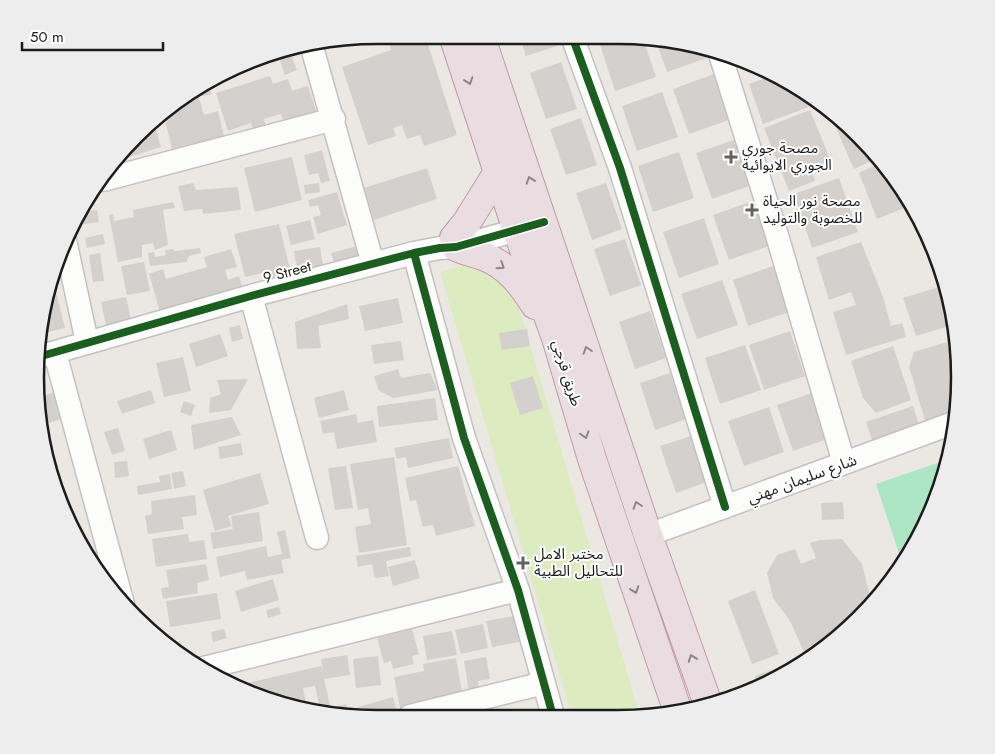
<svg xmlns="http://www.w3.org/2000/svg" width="995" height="754" viewBox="0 0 995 754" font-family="Jost,'Noto Sans Arabic',sans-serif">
<rect width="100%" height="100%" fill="#ebe8e4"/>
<path fill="#ddebc0" d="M468,264l36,15 13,22 123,415h-68l-132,-444z"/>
<path fill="#ace6c5" d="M949,459l-15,49 -31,57 -27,-81z"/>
<path fill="#d3d0cd" d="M421,35h4l32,100 -33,11 -4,-11 -13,4 -5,-14 -9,3 3,8 -28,9 -26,-78 49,-17 -1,-5z
M519,35h34l4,11 -31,10z
M627,36h15l14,41 -41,14 -15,-46z
M655,38l48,8 4,12 -40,14z
M288,47l9,23 -12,5 -8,-23z
M561,62l16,47 -31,10 -16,-46z
M236,69l1,7 -25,7 -1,-4z
M714,74l15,46 -40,14 -16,-45z
M776,74l28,18 5,15 -46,17 -14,-40z
M270,76l3,8 15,-5 4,12 16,-5 10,31 -33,10 -4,-13 -17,5 4,15 -12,4 -5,-15 -23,8 -12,-38z
M211,80v15l-12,1v-10z
M662,92l16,45 -41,14 -15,-45z
M198,94l6,21 14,-4 6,25 -52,13 -8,-33 -6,1 25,-19z
M810,110l22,54 -20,8 3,9 -26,10 -25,-63z
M837,117l17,19 22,23 -22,10 -22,-50z
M581,118l16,47 -31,10 -16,-46z
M156,130l5,17 -44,14 18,-26 5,-4 1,3z
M737,139l15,46 -40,14 -16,-46z
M322,150l8,31 -9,2 -3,-10 -9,2 -5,-20z
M679,152l15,46 -41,14 -15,-46z
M292,157l10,43 -47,12 -11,-44z
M880,163l22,24 10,18 -35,14 -18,-46z
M427,168l10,31 -63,21 -10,-32z
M839,178l19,54 -46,16 -18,-54z
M193,183l3,7 42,-3 3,23 -38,4 -1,-5 -18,2 -6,-25z
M319,183l1,9 -15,2 -1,-9z
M606,183l16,46 -30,11 -16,-47z
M337,192l10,33 -29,9 -5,-17 8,-2 -3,-10 -8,2 -2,-7z
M753,201l16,45 -40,14 -16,-45z
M173,202l2,6 -12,2 5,35 -13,5 -2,-7 -11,2v12l-24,5 -9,-47 4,-1 1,7 20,-4 -1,-7z
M97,210l2,12 -21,3 -1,-8 3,-5z
M704,218l15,46 -40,14 -16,-46z
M310,220l5,19 -24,6 -5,-19z
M279,224l12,49 -18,4 -2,-6 -26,6 -11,-43z
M103,234l2,10 -18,4 -2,-10z
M625,239l16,46 -31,11 -16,-47z
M861,242l22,55 8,29 11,-3 4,14 -60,18 -13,-43 23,-7 -5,-13 -22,8 -13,-43z
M357,246l9,28 -26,8 -9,-29z
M320,247l4,25 -26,4 -4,-25z
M200,248l1,5 -12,3 -3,6 -36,4 -2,-13 6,-1 1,5 11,-2 -1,-5 8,-1 1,2z
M231,249l6,18 -12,3 3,10 11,-4 10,33 -14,4 -3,-11 -71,13 -12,-41 14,-5 3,10 41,-12 -3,-10z
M100,253l4,28 -11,1 -4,-27z
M144,262l6,29 -23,4 -6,-29z
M773,266l16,46 -41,14 -15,-46z
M722,280l16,45 -41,14 -16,-45z
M946,285l7,25 2,14 -39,12 -13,-38z
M55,288l10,40 -25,6 2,-24 7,-21z
M126,297l5,22 -25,6 -5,-23z
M398,298l5,25 -38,8 -6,-25z
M347,304l2,15 -31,7 3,22 -24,1 -2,-27z
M650,311l16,47 -31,11 -16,-47z
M240,325l3,14 -11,3 -3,-14z
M527,329l3,17 -28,4 -3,-17z
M790,331l15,45 -41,14 -15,-45z
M220,334l8,22 -32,11 -7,-23z
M956,337l3,25 -1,1 -7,-25z
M401,341l3,19 -30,4 -3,-19z
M947,342l12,41 -3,36 -29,8 -18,-60 5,-15z
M745,345l16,45 -41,14 -15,-46z
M893,346l18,54 -35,13 -13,-15 -12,-37z
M183,357l8,34 -27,6 -8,-34z
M398,369l3,9 29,-5 8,17 -44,8 -15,-7 -5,-15z
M670,373l16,46 -31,11 -15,-47z
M533,376l10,32 -23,7 -10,-32z
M248,379l-17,31 -22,3 1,-15 11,-4 -4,-14z
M151,390l4,13 -33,11 -5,-13z
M344,390l5,20 -30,8 -5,-20z
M58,391l9,26 -18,6 -9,-26z
M818,391l15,46 -40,14 -16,-46z
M435,398l3,22 -59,7 -2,-21z
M184,401l11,4 -4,11 -11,-4z
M913,406l8,25 -47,15 -8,-24z
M769,407l15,45 -40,14 -16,-45z
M356,414l2,9 15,-3 4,22 -40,7 -3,-17 -11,2 -3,-13z
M232,417l9,18 -47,15 -3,-25z
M118,428l7,23 -13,4 -8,-23z
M171,430l6,20 -28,9 -6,-20z
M691,436l16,46 -31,11 -16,-47z
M449,438l4,20 -45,10 -2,-11 -9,2 -3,-11z
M241,443l2,12 -23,4 -2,-12z
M394,457l13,88 -48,8 -4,-26 16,-3 -3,-16 -10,2 -8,-46z
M127,461l2,15 -14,2 -1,-16z
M346,466l7,42 -18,2 -7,-42z
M458,466l17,60 -39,10 -3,-11 -10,2 -7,-27 -6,1 -5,-23z
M183,471l3,15 -12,3 -3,-16z
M260,473l9,31 -41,12 4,10 -17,5 -12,-41z
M170,474l2,15 -34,6 -1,-9 23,-4 -1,-6z
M195,495l2,20 -15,2 2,12 -36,5 -3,-18 7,-2 -1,-13z
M843,502l1,17 -22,1 -1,-17z
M259,512l4,29 -50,8 -3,-16 23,-4v2l-2,-15z
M285,530l6,28 -10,2 3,13 -37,7 -2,-9 -25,6 -4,-20 50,-11 2,11 14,-3 -5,-22z
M188,534l1,8 15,-2 3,19 -51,8 -4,-28z
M842,539l20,25 10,40 -12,15 -47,37 -9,-4 -15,-33 -16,-21 -6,-25 10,-18 18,-6 6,15 15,-6 -6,-15 10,-3z
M410,547l1,9 -25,5 3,15 -14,2 -3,-14 -14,3 -2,-11z
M415,560l5,18 -27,8 -5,-19z
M206,564l3,16 -12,3 1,10 -35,6 -2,-11 8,-1 -3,-17z
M273,579l6,21 -38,12 -6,-21z
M755,590l24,64 -27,10 -24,-63z
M217,593l4,26 -51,8 -4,-26z
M279,607l2,7 -13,4 -2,-8z
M514,616l5,26 -27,5 -6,-26z
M483,624l5,24 -27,6 -6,-24z
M224,629l3,9 -14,4 -2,-10z
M412,629l7,25 -7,2 2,8 -21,5 -2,-8 -7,2 -7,-25z
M452,631l5,24 -30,5 -4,-24z
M347,655l3,20 -26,4 8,35 -11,-1 -6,-27 -12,2 3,15 -16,3 -23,-5 -33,-15 87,-20 2,7 -2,-14z
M378,656l3,29 -25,3 -3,-29z
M486,657l4,22 -12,2 1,9 -10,2 -5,-31z
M456,658l7,40 -62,15 -7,-36 30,-6 -1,-7z
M790,663l2,7 -33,17 -4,-11z
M393,697l5,19h-62l-2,-9 12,-3 2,6z"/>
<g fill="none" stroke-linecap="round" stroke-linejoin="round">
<g stroke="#c3c2c0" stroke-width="25">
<path id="street" d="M572,36l48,132 105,339
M311,44l62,220
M719,51l57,181 68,231
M103,180l231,-61
M65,240l22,102
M414,253l50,185 54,152 35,126
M251,296l66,242
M55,353l68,251
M38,357l213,-61 163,-43 26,-5 16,-1 76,-21
M648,535l308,-113
M200,669l318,-79
M410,716l134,-33"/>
</g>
<g stroke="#c299ab" stroke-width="30">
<path id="highway" d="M453,35l64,195 39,108 36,121 86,253
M480,35l168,500 60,169
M454,238l13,-16 31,-50
M456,247c9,4 18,6 27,9 24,9 39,28 52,49"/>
</g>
<use href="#street" stroke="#fcfcfb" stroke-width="22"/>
<use href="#highway" stroke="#eadde1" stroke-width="28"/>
<g stroke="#fff" stroke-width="11">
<path id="cycleway" d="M572,36l48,132 105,339
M414,253l50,185 54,152 35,126
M38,357l213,-61 163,-43 26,-5 16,-1 88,-25"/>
</g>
<use href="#cycleway" stroke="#1b5e20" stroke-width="8"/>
</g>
<defs><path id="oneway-chevron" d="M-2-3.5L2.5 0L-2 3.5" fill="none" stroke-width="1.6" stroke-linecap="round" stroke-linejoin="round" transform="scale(1.25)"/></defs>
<g stroke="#8d8688">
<use href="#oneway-chevron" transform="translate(469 81) rotate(71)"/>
<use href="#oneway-chevron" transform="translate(530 180) rotate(-109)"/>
<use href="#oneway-chevron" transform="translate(501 266) rotate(33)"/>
<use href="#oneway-chevron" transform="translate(587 350) rotate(-108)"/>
<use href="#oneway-chevron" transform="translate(585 435) rotate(74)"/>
<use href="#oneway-chevron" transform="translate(637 505) rotate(-108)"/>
<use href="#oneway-chevron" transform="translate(635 590) rotate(71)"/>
<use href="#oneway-chevron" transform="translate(692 658) rotate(-110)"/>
</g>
<g fill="#646362" stroke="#fff" stroke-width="2">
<path d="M728.5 149.5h5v5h5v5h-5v5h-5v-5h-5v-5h5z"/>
<path d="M749.5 202.5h5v5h5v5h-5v5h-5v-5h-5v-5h5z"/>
<path d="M520.5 555.5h5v5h5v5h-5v5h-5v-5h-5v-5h5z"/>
</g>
<g text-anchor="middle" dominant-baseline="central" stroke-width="4" stroke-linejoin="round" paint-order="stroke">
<g font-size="15" fill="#1c1c1c" stroke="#fff" text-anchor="start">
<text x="742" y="148">مصحة جوري<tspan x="742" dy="17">الجوري الايوائية</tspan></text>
<text x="763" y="201">مصحة نور الحياة<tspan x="763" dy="17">للخصوبة والتوليد</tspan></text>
<text x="534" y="554">مختبر الامل<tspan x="534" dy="17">للتحاليل الطبية</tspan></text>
</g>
<g font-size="15" fill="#1c1c1c" stroke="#fff">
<text transform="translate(287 272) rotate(-15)">9 Street</text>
<text transform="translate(567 373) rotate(73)">طريق قرجي</text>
<text transform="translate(802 479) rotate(-20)">شارع سليمان مهني</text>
</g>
</g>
<path d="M0 0H995V754H0ZM377 44H618A333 333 0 0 1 951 377V377A333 333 0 0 1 618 710H377A333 333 0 0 1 44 377V377A333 333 0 0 1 377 44Z" fill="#ededed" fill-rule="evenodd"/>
<path fill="none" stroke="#1c1c1c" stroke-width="2.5" d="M377 44H618A333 333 0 0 1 951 377V377A333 333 0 0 1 618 710H377A333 333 0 0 1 44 377V377A333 333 0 0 1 377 44Z"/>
<path d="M22 42v8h141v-8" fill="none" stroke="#1c1c1c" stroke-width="2.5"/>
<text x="30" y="42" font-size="15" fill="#1c1c1c" stroke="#ffffff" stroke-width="4" paint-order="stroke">50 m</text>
</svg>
